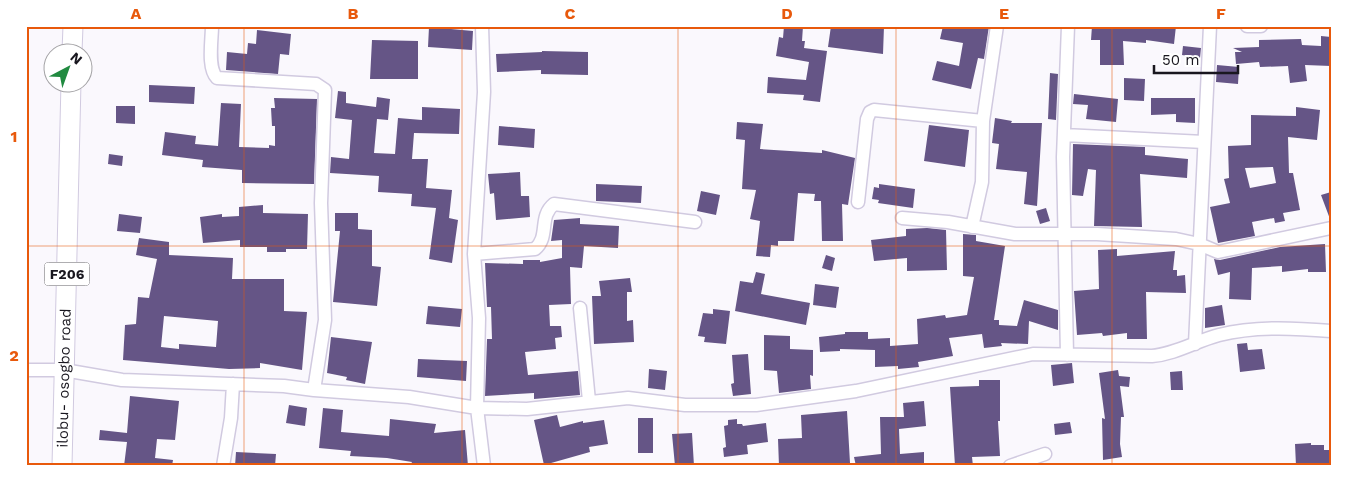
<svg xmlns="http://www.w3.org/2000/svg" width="1357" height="492" viewBox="0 0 1357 492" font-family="'Work Sans',sans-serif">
<rect width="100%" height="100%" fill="#faf8fd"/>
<path fill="#655586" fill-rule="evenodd" d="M784,26h19l-1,15h3l-1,7 23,3 -7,51 -17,-2 1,-5 -37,-2 1,-16 38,3 3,-18 -33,-6 3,-19 4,1z
M831,26h53l-1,28 -55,-7z
M943,26h46l-5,33 -6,-1 -7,31 -39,-9 5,-19 22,5 4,-23 -23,-4z
M1092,26h84l-2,18 -28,-4v3l-23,-2 1,24h-24v-25h-9z
M429,27l44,4 -1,19 -44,-3z
M257,30l34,4 -2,21 -9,-1 -2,20 -52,-4 1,-18 20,2 1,-11 8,1z
M1321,36l10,1v29l-26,-1 2,16 -17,2 -2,-17 -28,1 -1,-5 -23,2 -1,-12h7l-9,-4 26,-1v-7l42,-1 1,6 19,1z
M372,40l46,1v38h-48z
M1183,46l18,2 -1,10 -18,-3z
M542,51l46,1v23l-47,-1v-4l-44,2 -1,-18 46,-2z
M1217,65l22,2 -1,17 -22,-2z
M1050,73l8,1 -2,46 -8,-1z
M1124,78l21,1 -1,22 -20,-1z
M149,85l46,2 -1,17 -45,-2z
M338,91l8,1v11l30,4 1,-10 13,2 -2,21 -11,-1 -3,34 21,1 3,-36 24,2v-13l38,2 -1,25 -45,-1 -2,26h16l-2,29 26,2 -3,28 9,2 -6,43 -23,-4 7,-51 -25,-2 1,-12 -34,-2 1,-16 -49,-3 1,-16 18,2 3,-39 -17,-2z
M1074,94l44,5 -2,23 -30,-3 2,-14 -15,-1z
M274,98l43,1 -3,85 -72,-1v-13l-40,-3 1,-7 -41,-5 3,-23 31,4 -1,8 23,2 3,-43 20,1 -2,43 30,1v-3l6,1v-20h-3l-1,-18h4z
M1151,98h44v25l-19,-1v-8l-25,1z
M116,106h19v18l-19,-1z
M1296,107l24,3 -3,30 -29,-3 1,36h4l7,37 -17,3 2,8 -10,2 -1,-5 -22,4 3,14 -37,7 -8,-36 20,-4 -6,-24 5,-1 -1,-32 23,-1v-30l45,1zM1273,167l3,16 -26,5 -5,-20z
M995,118l17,3 -1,2h31l-5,83 -13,-2 3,-32 -31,-3 3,-25 -7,-1z
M737,122l26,2 -3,25 62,4v-3l33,8 -7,47 -6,-1 1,37h-21l-1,-40h-7l1,-7 -17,-1 -4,48h-16v5l-7,-1 -1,12 -14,-1 4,-35 -10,-2 6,-29 -14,-1 3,-49 -9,-1z
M929,125l40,5 -4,37 -41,-6z
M499,126l36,3 -1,19 -36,-3z
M1073,144l72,3v8l43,4 -1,19 -47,-4 2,53 -48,-1 2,-56 -8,-1 -5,27 -11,-1z
M109,154l14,2 -1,10 -14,-2z
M520,172l1,24h8l1,21 -34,3 -2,-27 -4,1 -2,-20z
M596,184l46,2 -1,17 -45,-2z
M879,184l36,5 -2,19 -35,-5 1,-3 -7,-1 2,-12 5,1z
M701,191l19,4 -4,20 -19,-4z
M1331,192v27h-1l-9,-24z
M263,205v8l45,1 -1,35h-21v3h-19v-5h-27v-7l-37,3 -3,-26 22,-3v3l17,-1v-9z
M1046,208l4,13 -10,3 -4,-13z
M335,213h23v16l14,1v36l9,1 -4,39 -44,-4 7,-71h-5z
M119,214l23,3 -2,16 -23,-2z
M580,218v6l39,2 -1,22 -34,-2 -2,22 -12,-1 1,37 -22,1 1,21h11l1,11 -7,1 1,11 -31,3 3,23 50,-4 2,24 -46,4v-6l-49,3 2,-57h5l-1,-32h-4l-2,-44 38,1v-4h17v2l22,-4v-18l-11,1 3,-21z
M927,228l19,2 1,40 -40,1v-13l-33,3 -3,-21 35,-4v-7z
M963,234l13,1v6l29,5 -11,74h5v5l18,1 7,-26 34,10v20l-29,-9 -1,23 -27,-1 1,3 -18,2 -2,-14 -33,4 4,18 -35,6 1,5 -21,2v-3l-23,1v-17l-35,-1v2l-20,1 -1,-15 26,-3v-2h23v7l22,-1v8l28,-2 -1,-25 28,-4 1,3 21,-3 7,-38 -11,-1z
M139,238l30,4v13l64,3 -1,21h52v32l23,1 -5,58 -42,-7v5l-31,1 -106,-9 2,-35 11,-1 2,-27 11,1 8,-39 -21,-4zM164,316l54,5 -2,26 -37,-3v5l-18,-2z
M1325,244l1,28h-18v-3l-26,3v-6l-30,2 -1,32 -22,-1 1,-27 -12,3 -4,-16 6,1 60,-13z
M1117,249v7l58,-5 -2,19h4v6l8,-1 1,18 -40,-1 1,47h-20v-6l-24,3 -1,-3 -25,2 -3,-44 25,-2 -1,-39z
M826,255l9,3 -3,13 -10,-3z
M756,272l9,2 -4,20 49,9 -4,22 -71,-14 5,-30 13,2z
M630,278l2,14h-5v29l6,-1 1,22 -40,2 -2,-48h9l-2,-15z
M815,284l24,3 -3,21 -23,-3z
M1222,305l3,20 -20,3v-20z
M428,306l34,3 -2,18 -34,-3z
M713,309l17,2 -4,33 -22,-2 1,-5 -7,-1 5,-23 10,1z
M764,335l26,1v13l23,1v26l-3,-1 1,14 -32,4 -2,-22 -13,-1z
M331,337l41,5 -7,42 -19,-4 1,-3 -20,-4z
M1247,343l1,7 14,-1 3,20 -25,3 -3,-28z
M748,354l3,40 -18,2 -2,-12 3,-1 -2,-28z
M418,359l49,2 -1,20 -49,-4z
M1072,363l2,20 -21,3 -2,-21z
M649,369l18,2 -2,19 -17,-2z
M1118,370l1,6 11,1 -1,10 -9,-1 4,31h-3l-1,27 2,13 -19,3 -1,-42 3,1 -6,-46z
M1182,371l1,19h-12l-1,-18z
M979,380h21v41h-2l2,35 -28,1 1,9h-18l-5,-79 29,-1z
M130,396l49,5 -4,39 -18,-1 -2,19 18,2 -1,6h-48l3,-24 -28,-2 1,-10 27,3z
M924,401l2,25 -27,3 1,25 24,-2v14h-20v-3l-48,3 -2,-9 27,-3 -1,-37h24l-1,-14z
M289,405l18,3 -2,18 -19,-3z
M323,408l20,2 -2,22 48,4 1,-17 46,5 -2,9 31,-3 3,36 -57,-2 1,-2 -25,-4 -37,-2 1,-5 -32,-3z
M847,411l3,52 -71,3 -1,-27 24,-1 -1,-23z
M557,415l3,12 23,-6v2l21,-3 4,24 -19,3 1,5 -46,13 -10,-45z
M638,418h15v35h-15z
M737,419v5h5l1,2 23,-3 2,19 -21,3 1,9 -24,3 -1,-9 3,-1 -2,-21 4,-1v-5z
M1070,422l2,11 -17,2 -1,-11z
M692,433l2,33h-19l-3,-32z
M1311,443v2h13v5h7v16h-35l-1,-22z
M236,452l40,2 -1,12h-40z"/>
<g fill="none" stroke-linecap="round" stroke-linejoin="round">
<g stroke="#d1cae0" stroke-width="15">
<path id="minor" d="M212,26c0,14 -5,42 5,52l99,6 9,6 -4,113 4,117 -11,70
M482,26l2,66 -10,162 5,64 -2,90 7,58
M1247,26h14
M1064,135l140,7
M858,202l9,-83 3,-7 4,-2 109,11 14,-95
M902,218l46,4 67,12h82l79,5 23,5 19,8 113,-24
M972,227l10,-45 1,-61
M474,254l61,-5c15,-13 3,-32 19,-45l141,18
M580,308l9,93
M1195,344l15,-318
M1067,355l-4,-198 5,-131
M26,370h38l58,10 162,6 30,4 95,7 68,11 50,1 101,-11 57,7h71l100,-14 177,-37 119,2c24,-2 44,-15 67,-21 36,-9 75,-7 112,-4
M223,466l8,-48 2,-34
M1010,466l35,-12"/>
</g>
<g stroke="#d1cae0" stroke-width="21">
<g id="primary">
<path d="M72,52l1,-26"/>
<path id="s1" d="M62,466l9,-384"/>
</g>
</g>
<use href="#minor" stroke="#fff" stroke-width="12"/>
<use href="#primary" stroke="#fff" stroke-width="19"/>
</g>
<path fill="none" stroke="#e8590c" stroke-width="1" stroke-opacity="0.55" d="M244,26v440M462,26v440M678,26v440M896,26v440M1112,26v440M26,246h1305"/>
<g text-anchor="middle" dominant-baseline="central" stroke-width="5" stroke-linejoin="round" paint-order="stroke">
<rect fill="#fff" stroke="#5e5d62" stroke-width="1" x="44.5" y="262.5" width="45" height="23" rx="4"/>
<g font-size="14" font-weight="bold" fill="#19171f">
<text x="67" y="274">F206</text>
</g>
<g font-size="15" fill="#19171f" stroke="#fff">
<text stroke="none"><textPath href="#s1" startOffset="88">ilobu- osogbo road</textPath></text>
</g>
</g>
<rect width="1357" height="492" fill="none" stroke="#ffffff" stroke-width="55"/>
<g transform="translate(68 68) rotate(41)"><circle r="24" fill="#ffffff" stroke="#a3a2a5"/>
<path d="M0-4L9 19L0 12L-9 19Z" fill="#218a40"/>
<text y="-8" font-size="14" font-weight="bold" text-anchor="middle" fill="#19171f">N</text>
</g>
<path d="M1154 65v8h84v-8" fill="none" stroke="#19171f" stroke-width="2.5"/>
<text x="1162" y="65" font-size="15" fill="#19171f" stroke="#ffffff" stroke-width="4" paint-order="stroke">50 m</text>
<rect x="28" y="28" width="1302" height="436" fill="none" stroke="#e8590c" stroke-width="2"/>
<g font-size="16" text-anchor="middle" font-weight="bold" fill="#e8590c">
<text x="136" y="19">A</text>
<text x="353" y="19">B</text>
<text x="570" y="19">C</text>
<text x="787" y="19">D</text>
<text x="1004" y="19">E</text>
<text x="1221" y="19">F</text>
<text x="14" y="142">1</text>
<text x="14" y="361">2</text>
</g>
</svg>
